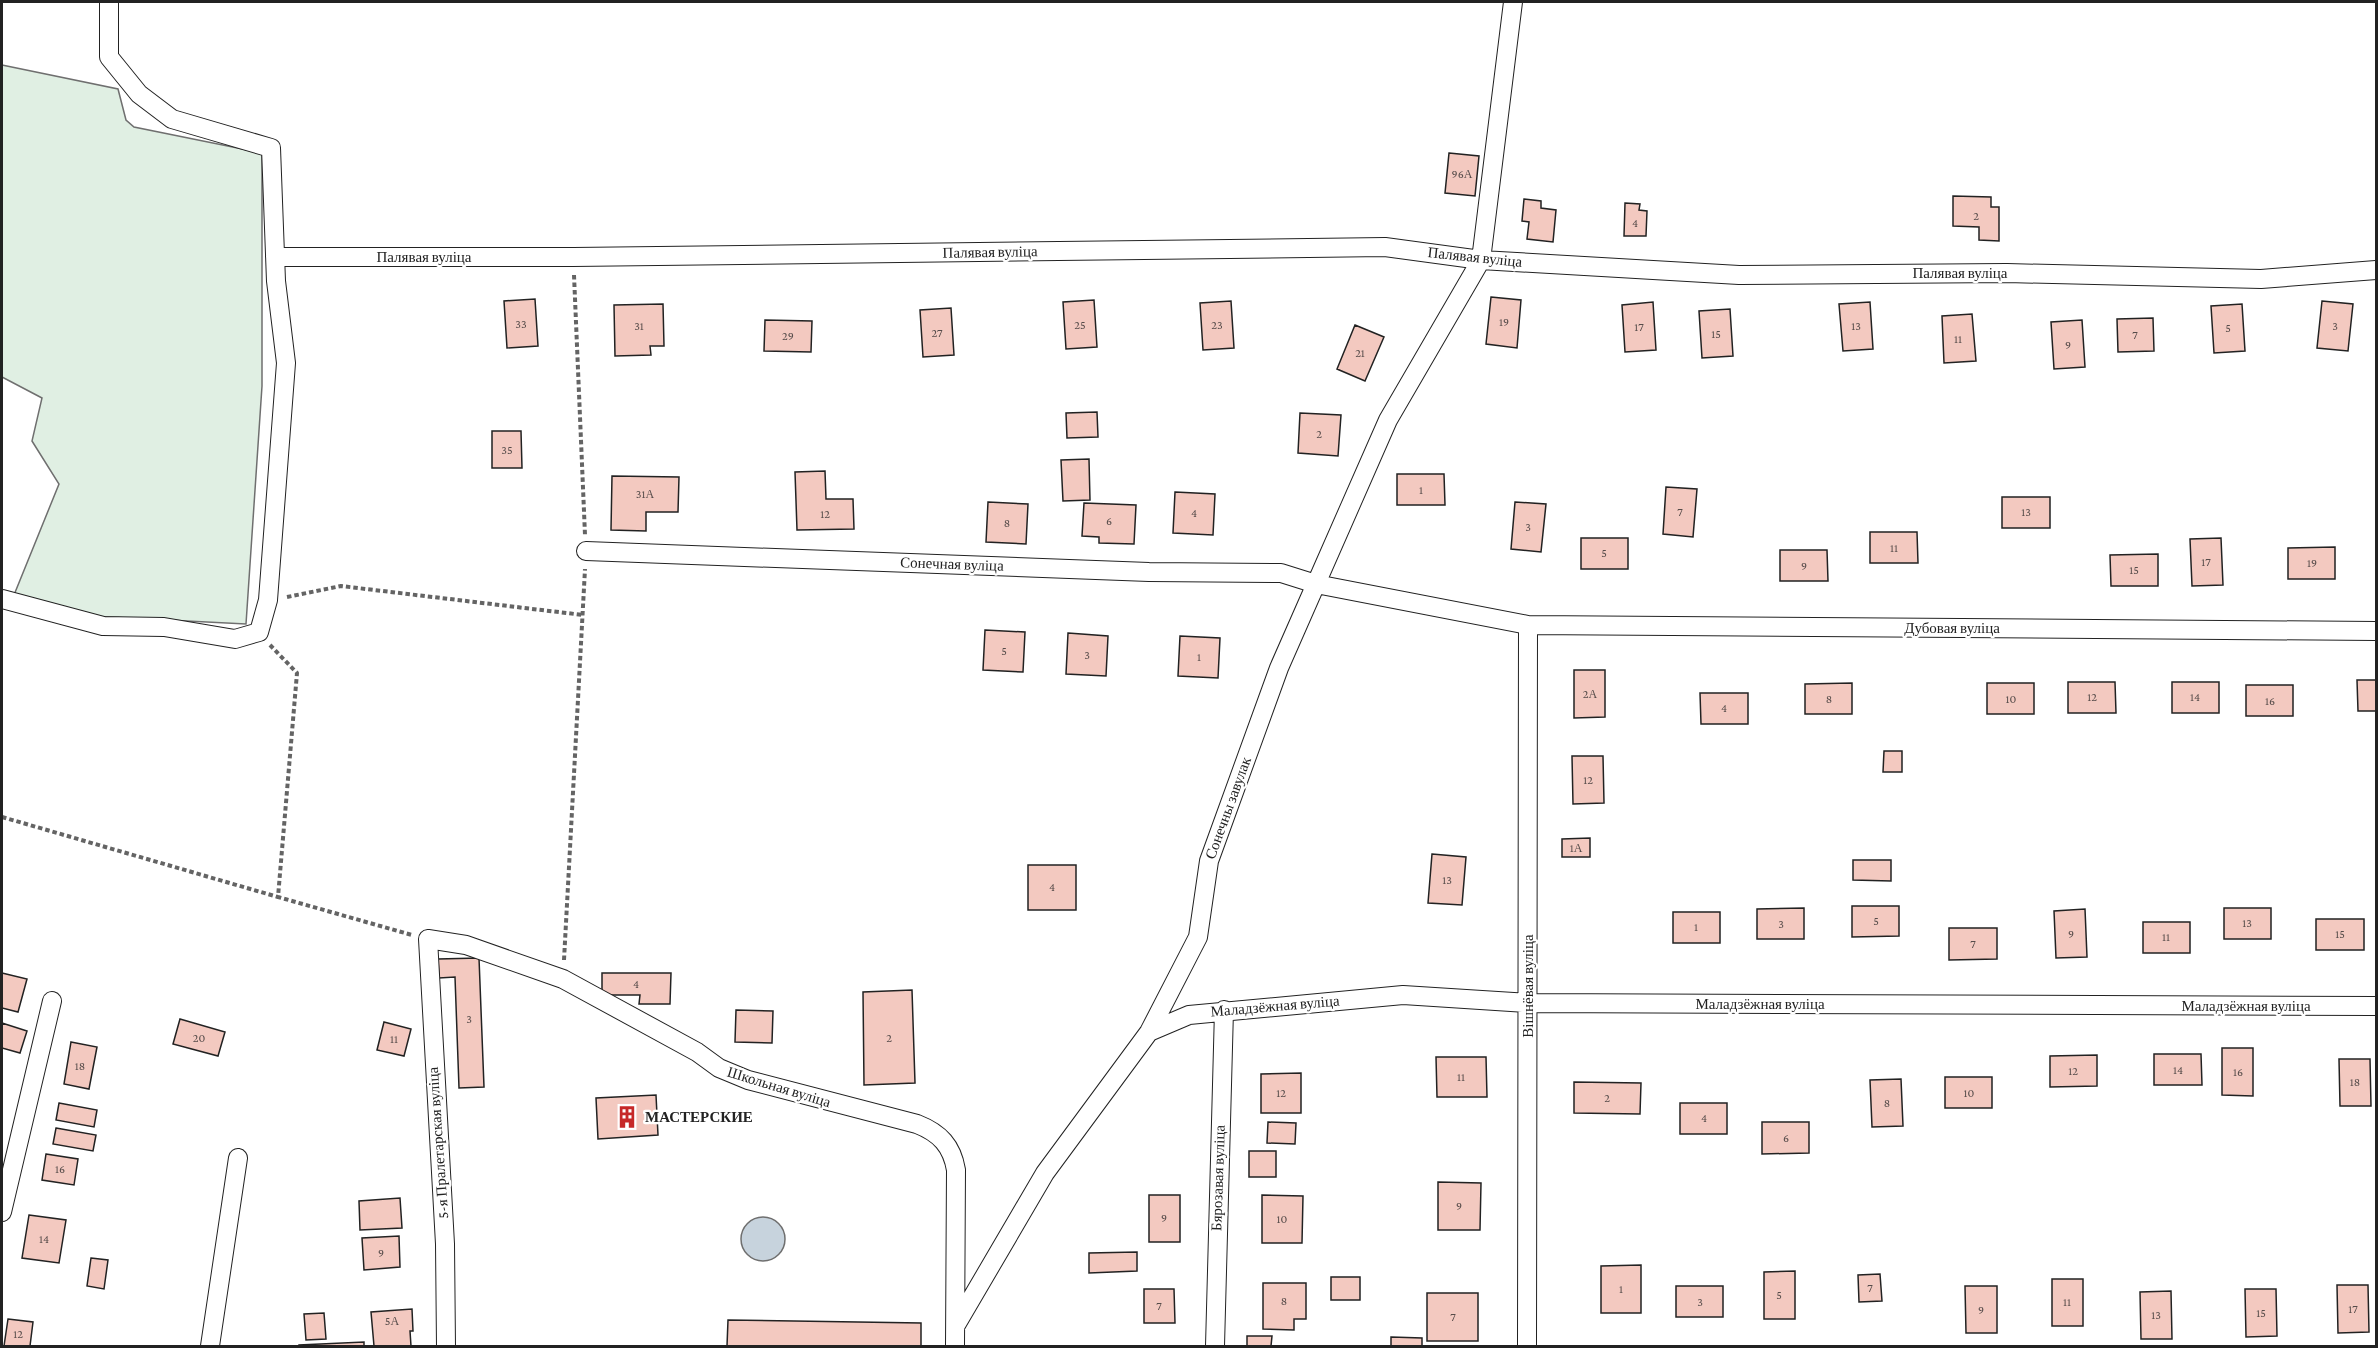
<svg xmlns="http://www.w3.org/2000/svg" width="2378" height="1348" viewBox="0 0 2378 1348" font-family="'Crimson Pro',serif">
<rect width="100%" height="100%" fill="#fff"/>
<path fill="#e0efe3" stroke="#6f6f6f" stroke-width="1.5" d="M2,65l116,24 8,31 8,7 128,26v233l-16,238 -158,-8 -74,-21 45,-111 -27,-43 10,-43 -40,-21z"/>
<path fill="#c7d3dd" stroke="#6f6f6f" stroke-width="1.5" d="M741 1239a22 22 0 1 1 44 0a22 22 0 1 1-44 0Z"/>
<path fill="#f3c9c0" stroke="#222" stroke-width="1.5" d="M1449,153l30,3 -4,40 -30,-3z
M1953,196l38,1v10h8v34l-20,-1v-13l-26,-1z
M1524,199l17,2v7l15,2 -3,32 -26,-3 2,-17 -7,-1z
M1625,203l15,1 -1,6 8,1 -1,25h-22z
M1491,297l30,3 -4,48 -31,-4z
M535,299l3,47 -31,2 -3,-47z
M1094,300l3,47 -31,2 -3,-47z
M1231,301l3,47 -31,2 -3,-47z
M2322,301l31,3 -5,47 -31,-3z
M1653,302l3,48 -31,2 -3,-47z
M1870,302l3,47 -30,2 -4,-47z
M663,304l1,42h-14l1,9 -36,1 -1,-51z
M2242,304l3,47 -31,2 -3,-47z
M951,308l3,47 -31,2 -3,-47z
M1730,309l3,47 -31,2 -3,-47z
M1972,314l4,47 -32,2 -2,-47z
M2153,318l1,33 -36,1 -1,-33z
M765,320l47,1 -1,31 -47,-1z
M2082,320l3,47 -31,2 -3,-47z
M1355,325l29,12 -19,44 -28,-12z
M1097,412l1,25 -31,1 -1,-25z
M1300,413l41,2 -3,41 -40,-3z
M492,431h29l1,37h-30z
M1089,459l1,41 -27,1 -2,-41z
M825,471l1,28h27l1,30 -57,1 -2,-58z
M1397,474h47l1,31h-48z
M612,476l67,1 -1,35h-32v19l-35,-1z
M1666,487l31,2 -4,48 -30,-3z
M1175,492l40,2 -2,41 -40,-2z
M2002,497h48v31h-48z
M988,502l40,2 -2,40 -40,-2z
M1515,502l31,2 -5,48 -30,-3z
M1084,503l52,2 -2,39 -35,-1v-6l-17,-1z
M1870,532h47l1,31h-48z
M1581,538h47v31h-47z
M2221,538l2,47 -31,1 -2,-47z
M2335,547v32h-47v-31z
M1780,550h47l1,31h-48z
M2158,554v32h-47l-1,-31z
M985,630l40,2 -2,40 -40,-2z
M1068,633l40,3 -2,40 -40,-2z
M1180,636l40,2 -2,40 -40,-2z
M1574,670h31v47l-31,1z
M2357,680h19v31h-18z
M2068,682h47l1,31h-48z
M2172,682h47v31h-47z
M1852,683v31h-47v-30z
M1987,683h47v31h-47z
M2246,685h47v31h-47z
M1700,693h48v31h-47z
M1884,751h18v21h-19z
M1572,756h31l1,47 -31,1z
M1590,838v19h-28v-18z
M1432,854l34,3 -4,48 -34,-2z
M1853,860h38v21l-38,-1z
M1028,865h48v45h-48z
M1852,906h47v30l-47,1z
M1804,908v31h-47v-30z
M2224,908h47v31h-47z
M2085,909l2,48 -31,1 -2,-47z
M1673,912h47v31h-47z
M2316,919h48v31h-48z
M2143,922h47v31h-47z
M1949,928h48v31l-48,1z
M479,958l5,129 -25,1 -4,-111 -16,1 -1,-19z
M2,973l25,6 -9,33 -16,-4z
M602,973h69l-1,31h-31l1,-9h-38z
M912,990l3,93 -51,2 -1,-93z
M736,1010l37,1 -1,32 -37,-1z
M180,1019l45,13 -7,24 -45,-12z
M384,1022l27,7 -7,27 -27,-6z
M2,1023l25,8 -7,22 -18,-5z
M71,1042l26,5 -8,42 -25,-5z
M2222,1048h31v48l-31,-1z
M2154,1054h47l1,31h-48z
M2097,1055v31l-47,1v-31z
M1436,1057h50l1,40h-50z
M2339,1059h31l1,47h-31z
M1301,1073v40h-40v-39z
M1945,1077h47v31h-47z
M1901,1079l2,47 -31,1 -2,-47z
M1574,1082l67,1 -1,31 -66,-1z
M656,1095l2,40 -60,4 -2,-41z
M59,1103l38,7 -3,17 -38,-7z
M1680,1103h47v31h-47z
M1268,1122l28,1 -1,21 -28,-1z
M1762,1122h47v31l-47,1z
M56,1128l40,7 -3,16 -40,-7z
M1249,1151h27v26h-27z
M46,1154l32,5 -4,26 -32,-5z
M1438,1182l43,1 -1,47h-42z
M1149,1195h31v47h-31z
M1262,1195l41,1 -1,47h-40z
M400,1198l2,30 -42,2 -1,-29z
M29,1215l37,5 -7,43 -37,-5z
M399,1236l1,31 -36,3 -2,-32z
M1137,1252v19l-48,2v-20z
M91,1258l17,2 -4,29 -17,-3z
M1641,1265v48h-40v-47z
M1795,1271v48h-31v-47z
M1880,1274l2,27 -23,1 -1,-27z
M1331,1277h29v23h-29z
M2052,1279h31v47h-31z
M1263,1283h43v36h-12v11l-31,-1z
M2337,1285h31l1,47 -31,1z
M1676,1286h47v31h-47z
M1965,1286h32v47h-31z
M1144,1289h30l1,34h-31z
M2245,1289h31l1,47 -31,1z
M2171,1291l1,48h-31l-1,-47z
M1427,1293h51v48h-51z
M412,1309l1,22h-3l1,15h-37l-3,-34z
M324,1313l2,26 -20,1 -2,-26z
M8,1319l25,3 -3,24h-26z
M728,1320l193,3v23h-194z
M1247,1336h25l-1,10h-24z
M1391,1337l31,1v8h-31z
M364,1342v4h-65v-1z"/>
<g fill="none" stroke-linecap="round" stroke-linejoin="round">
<g stroke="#222" stroke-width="20">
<path id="street" d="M275,257h298l812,-10 96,13 258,15 268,-2 254,6 115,-9
M586,551l563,21 132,1 35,11 212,41 848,6
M2,599l101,27 61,1 71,12 24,-7 9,-32 18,-237 -10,-82 -5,-133 -99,-29 -33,-25 -30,-37v-55
M1149,1032l40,-17 214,-20 125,8 848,3
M2,1212l50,-211
M956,1325l89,-152 104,-141 49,-95 11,-76 70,-193 109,-248 93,-160 32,-258
M210,1346l28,-188
M446,1346l-1,-102 -17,-305 38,6 97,34 134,73 22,16 29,12 169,44c23,9 35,22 39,46l-1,176
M1215,1346l9,-336
M1527,1346l1,-721"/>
</g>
<path stroke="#646464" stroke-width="4" stroke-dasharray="4.5 3" stroke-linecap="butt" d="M574,275l11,260
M287,597l54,-11 242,29
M270,645l27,28 -19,224 134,38
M2,817l276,80
M564,960l21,-391"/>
<use href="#street" stroke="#fff" stroke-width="18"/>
</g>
<defs>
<g id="building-bare" transform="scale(1.8)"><path d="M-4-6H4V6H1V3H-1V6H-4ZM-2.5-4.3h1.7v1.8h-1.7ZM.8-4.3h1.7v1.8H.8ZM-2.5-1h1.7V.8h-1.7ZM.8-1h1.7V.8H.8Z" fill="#c62828" stroke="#fff" stroke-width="2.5" paint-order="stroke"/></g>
</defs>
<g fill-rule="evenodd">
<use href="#building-bare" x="627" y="1117"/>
</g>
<g text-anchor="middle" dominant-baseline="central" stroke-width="4.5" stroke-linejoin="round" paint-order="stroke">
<g font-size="12" fill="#564c4a">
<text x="1462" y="174">96А</text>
<text x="1976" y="216">2</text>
<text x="1635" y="223">4</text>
<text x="1504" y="322">19</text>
<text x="521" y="324">33</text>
<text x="1080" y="325">25</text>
<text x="1217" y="325">23</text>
<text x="639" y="326">31</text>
<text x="1856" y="326">13</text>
<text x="2335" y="326">3</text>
<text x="1639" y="327">17</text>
<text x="2228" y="328">5</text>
<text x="937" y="333">27</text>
<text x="1716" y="334">15</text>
<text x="2135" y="335">7</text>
<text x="788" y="336">29</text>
<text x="1958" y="339">11</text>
<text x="2068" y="345">9</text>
<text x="1360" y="353">21</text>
<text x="1319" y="434">2</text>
<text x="507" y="450">35</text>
<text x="1421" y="490">1</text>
<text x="645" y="494">31А</text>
<text x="1680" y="512">7</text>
<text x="2026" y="512">13</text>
<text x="1194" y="513">4</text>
<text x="825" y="514">12</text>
<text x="1109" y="521">6</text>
<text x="1007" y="523">8</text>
<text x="1528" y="527">3</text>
<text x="1894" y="548">11</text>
<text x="1604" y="553">5</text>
<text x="2206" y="562">17</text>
<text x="2312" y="563">19</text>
<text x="1804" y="566">9</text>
<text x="2134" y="570">15</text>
<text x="1004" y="651">5</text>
<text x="1087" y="655">3</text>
<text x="1199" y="657">1</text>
<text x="1590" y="694">2А</text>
<text x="2092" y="697">12</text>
<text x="2195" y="697">14</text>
<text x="1829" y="699">8</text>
<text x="2011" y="699">10</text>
<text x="2270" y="701">16</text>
<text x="1724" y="708">4</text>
<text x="1588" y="780">12</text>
<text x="1576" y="848">1А</text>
<text x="1447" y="880">13</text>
<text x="1052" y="887">4</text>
<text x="1876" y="921">5</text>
<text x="2247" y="923">13</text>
<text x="1781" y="924">3</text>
<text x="1696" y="927">1</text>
<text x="2071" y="934">9</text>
<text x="2340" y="934">15</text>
<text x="2166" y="937">11</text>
<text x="1973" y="944">7</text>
<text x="636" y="984">4</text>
<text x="469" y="1019">3</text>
<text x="199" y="1038">20</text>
<text x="889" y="1038">2</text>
<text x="394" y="1039">11</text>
<text x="80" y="1066">18</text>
<text x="2178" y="1070">14</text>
<text x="2073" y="1071">12</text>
<text x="2238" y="1072">16</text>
<text x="1461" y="1077">11</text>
<text x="2355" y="1082">18</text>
<text x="1281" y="1093">12</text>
<text x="1969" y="1093">10</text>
<text x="1607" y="1098">2</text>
<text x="1887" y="1103">8</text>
<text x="1704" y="1118">4</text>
<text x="1786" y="1138">6</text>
<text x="60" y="1169">16</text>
<text x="1459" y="1206">9</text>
<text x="1164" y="1218">9</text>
<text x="1282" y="1219">10</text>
<text x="44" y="1239">14</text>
<text x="381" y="1253">9</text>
<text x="1870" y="1288">7</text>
<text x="1621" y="1289">1</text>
<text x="1779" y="1295">5</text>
<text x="1284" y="1301">8</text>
<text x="1700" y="1302">3</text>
<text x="2067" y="1302">11</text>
<text x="1159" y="1306">7</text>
<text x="2353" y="1309">17</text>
<text x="1981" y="1310">9</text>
<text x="2261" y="1313">15</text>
<text x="2156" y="1315">13</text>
<text x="1453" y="1317">7</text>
<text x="392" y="1321">5А</text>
<text x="18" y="1334">12</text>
</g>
<g font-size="15" fill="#222" stroke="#fff">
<text transform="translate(990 252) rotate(-1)">Палявая вуліца</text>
<text x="424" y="257">Палявая вуліца</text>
<text transform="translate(1475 257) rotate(6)">Палявая вуліца</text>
<text x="1960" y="273">Палявая вуліца</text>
<text transform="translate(952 564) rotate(2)">Сонечная вуліца</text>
<text x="1952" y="628">Дубовая вуліца</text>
<text transform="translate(1228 808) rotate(-70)">Сонечны завулак</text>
<text transform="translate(1528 986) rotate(-90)">Вішнёвая вуліца</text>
<text x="1760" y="1004">Маладзёжная вуліца</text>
<text transform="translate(1275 1006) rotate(-5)">Маладзёжная вуліца</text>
<text x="2246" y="1006">Маладзёжная вуліца</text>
<text transform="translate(779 1087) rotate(17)">Школьная вуліца</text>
<text transform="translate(438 1143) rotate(-94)">5-я Пралетарская вуліца</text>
<text transform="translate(1218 1178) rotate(-88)">Бярозавая вуліца</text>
</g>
<g font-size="15" font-weight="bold" fill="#222" stroke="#fff" text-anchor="start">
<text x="645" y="1117">МАСТЕРСКИЕ</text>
</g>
</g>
<rect width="2378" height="1348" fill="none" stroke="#222222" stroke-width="6"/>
</svg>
